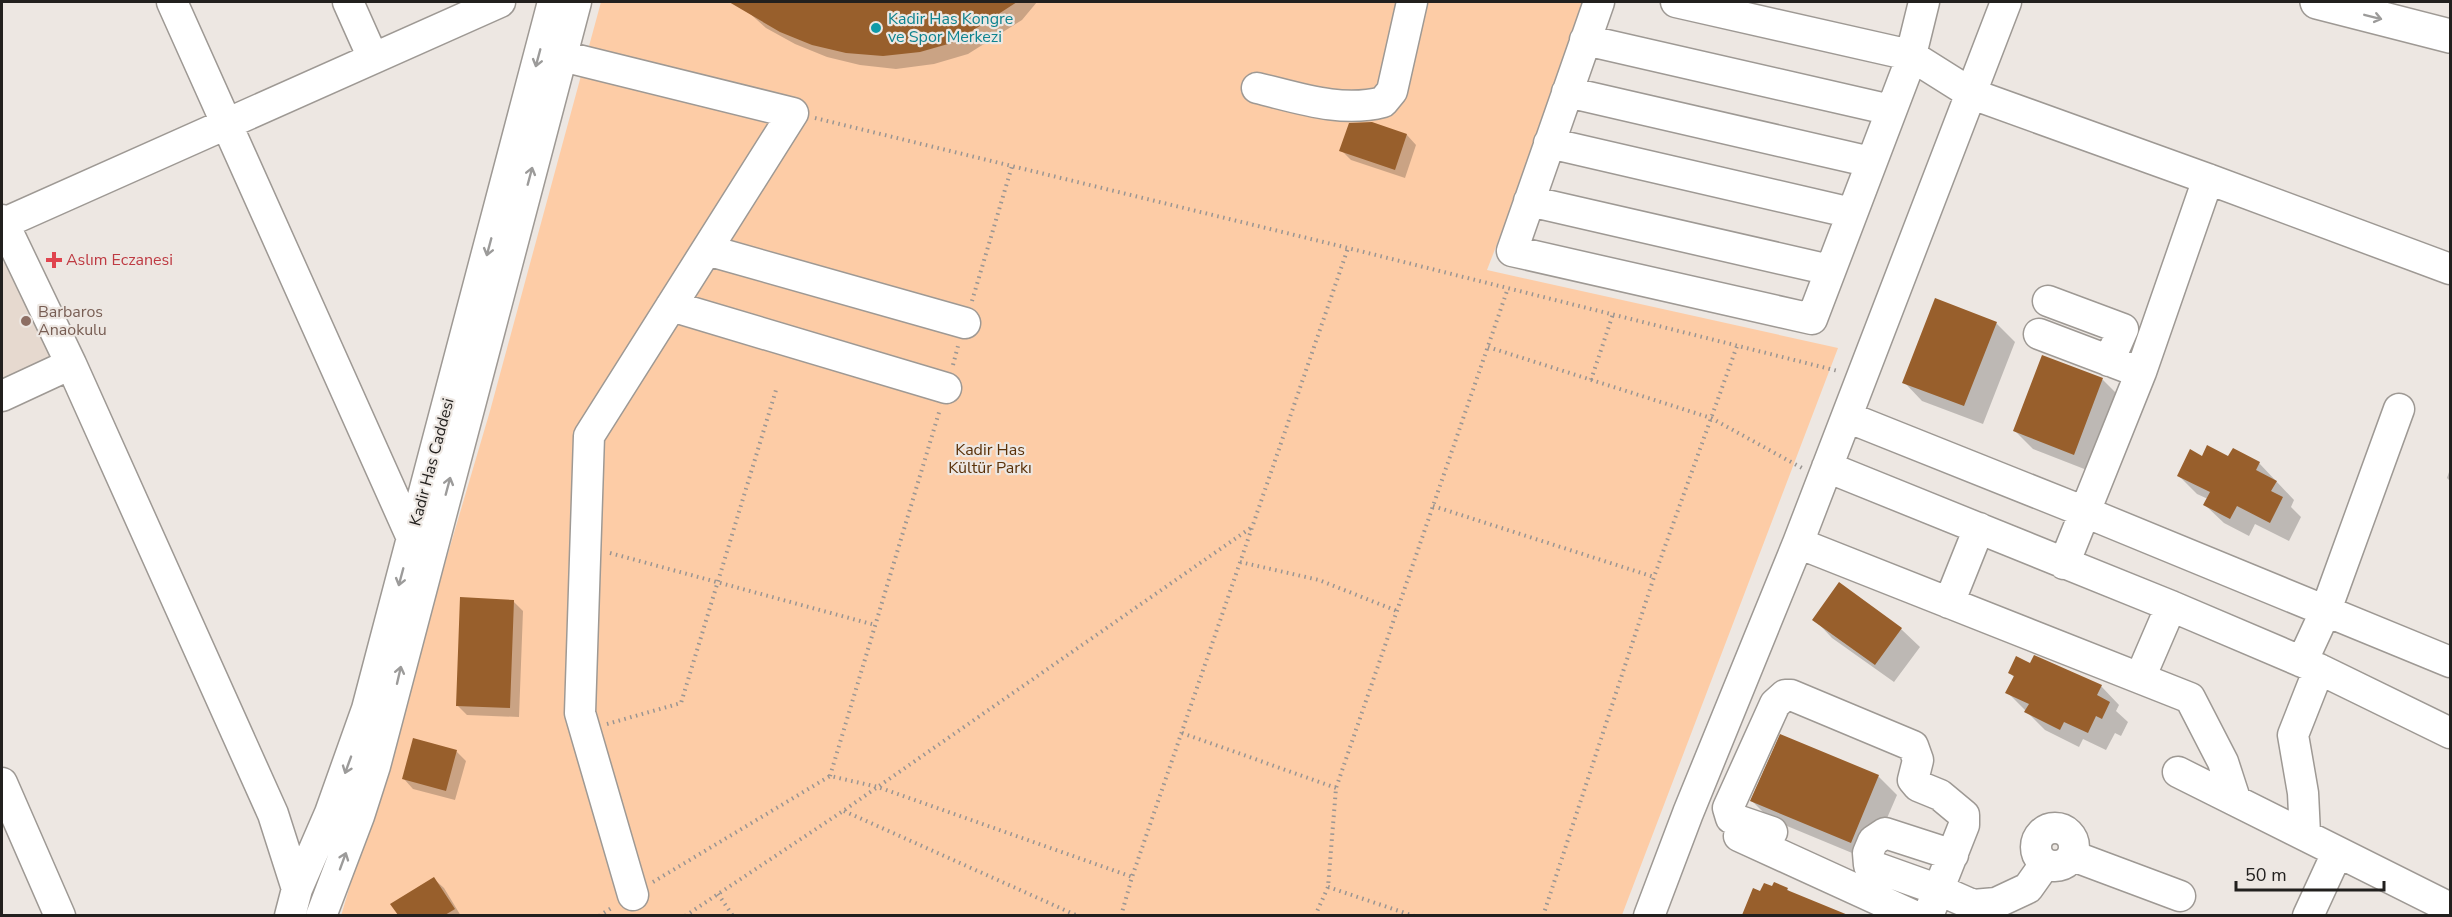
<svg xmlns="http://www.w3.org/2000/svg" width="2452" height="917" viewBox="0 0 2452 917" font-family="'Nunito Sans',sans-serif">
<rect width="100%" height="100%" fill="#ede7e2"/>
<path fill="#e6d9cf" d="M20,255l57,124 -75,34v-150z"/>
<path fill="#fdcca6" d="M601,2h989l-103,268 351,78 -216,567 -1281,1 149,-505z"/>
<path fill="#0003" d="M737,2h300l-15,18 -54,34 -34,10 -38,5 -36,-4 -33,-8 -32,-13 -29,-16z
M1371,123l36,12 9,10 -11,33 -54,-18 -10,-10z
M1996,323l19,19 -32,82 -61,-23 -18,-19z
M2043,357l60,23 18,18 -29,74 -59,-23 -18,-18z
M2203,458h26l30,5 35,37 -3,7 10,10 -12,24 -34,-17 -6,12 -25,-13 -19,-18 3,-6 -11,-5 -19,-19z
M2450,469v12l-3,-3z
M1839,584l62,45 19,18 -26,35 -62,-44 -18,-19z
M513,601l10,10 -4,106 -52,-2 -10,-10z
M2031,665l70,21 18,19 -3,6 12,11 -7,14 -6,-3 -9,17 -23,-11 -4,8 -34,-17 -38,-38 7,-15 -5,-5z
M1781,736l97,40 19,19 -28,65 -99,-41 -18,-18z
M456,751l10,10 -11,39 -42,-11 -9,-10z
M434,879l10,9 17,28h-62l-7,-12z
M1787,889l5,5 52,22h-97l-2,-3 16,-20z"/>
<path fill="#985f2c" d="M729,2h288l-62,40 -35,10 -37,4 -37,-3 -34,-8 -32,-13z
M1372,122l35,12 -12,36 -56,-19 10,-28z
M1935,298l62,24 -33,84 -62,-23z
M2042,355l61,23 -29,77 -61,-24z
M2207,445l21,11 5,-8 27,14 -4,8 21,11 -6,10 12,6 -13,26 -33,-17 -7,13 -27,-14 7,-13 -33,-16 13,-27 12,7z
M1839,582l63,46 -27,37 -63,-45z
M460,597l54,3 -4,108 -54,-2z
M2034,655l68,30 -5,10 13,7 -8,17 -6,-3 -8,17 -24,-11 -4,8 -36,-18 5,-8 -24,-11 9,-17 -6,-3 8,-17 14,7z
M1780,734l99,41 -28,68 -101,-42z
M413,738l44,12 -11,41 -44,-12z
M434,877l21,32 -10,6h-47l-8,-11z
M1774,882l14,6 -1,2 61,25h-106l11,-27 7,3 4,-8 8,3z"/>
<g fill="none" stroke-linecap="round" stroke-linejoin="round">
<g stroke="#9e9994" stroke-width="33">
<path id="minor" d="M172,2l240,536
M348,2l25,56
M1599,2l-87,249 300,68 96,-252 16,-65
M1676,2l234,53 62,39 236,85 242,90
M1585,40l306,70
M562,56l231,57 -204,323 -9,277 53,182
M1257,88c42,10 84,25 126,14l9,-11 20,-89
M1567,92l304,70
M1549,143l303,70
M1529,201l301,69
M2,220l69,144 202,450 24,75
M2,224l498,-222
M707,250l258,73
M2048,301l75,28 -14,32
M671,306l275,82
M2039,334l87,33
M2,396l69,-32
M1847,417l238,95 365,150
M1827,467l344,139 148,63 131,64
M1798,543l392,155 33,64 12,37
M2064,564l77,-192 67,-193
M1949,603l30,-75
M2302,662l24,-52 73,-201
M2140,678l31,-72
M2178,772l272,136
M2,783l58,133
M2036 847a19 19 0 1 1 38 0a19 19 0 1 1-38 0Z
M1772,832l-41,-14 -3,-10 47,-104 10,-9h6l122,51 5,14 -5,20 5,6 22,9 24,20v10l-36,91
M2305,834l-2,-41 -10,-58 26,-66
M1739,836l175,80
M1953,855l-68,-22 -12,8 -5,12 1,12 70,25 34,15 23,-2 32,-15 17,-24
M2073,856l107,40
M290,916l7,-27 33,-76 37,-104 186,-707
M321,916l38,-100 16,-50 201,-764
M1649,916l39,-103 110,-270 208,-541
M2308,916l29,-63"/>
</g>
<g stroke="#9e9994" stroke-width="36">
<path id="major" d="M2317,2l133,34"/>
</g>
<path stroke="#9a9592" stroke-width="4" stroke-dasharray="1.5 4.5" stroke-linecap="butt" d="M815,118l533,130 490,123
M972,301l40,-135
M1488,347l223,71 91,50
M953,365l5,-19
M1591,380l22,-66
M1433,506l221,71
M610,553l265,72
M1240,562l79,18 78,31
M607,724l74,-21 95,-313
M1182,733l154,55
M830,776l110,-367
M844,811l234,105
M653,882l177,-106 48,11 254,90
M1328,887l86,29
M718,894l15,22
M599,916l14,-9
M685,916l158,-105 409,-284
M1121,916l11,-39 216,-629
M1315,916l13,-29 8,-99 172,-500
M1543,916l111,-339 83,-231"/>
<use href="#minor" stroke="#fff" stroke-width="30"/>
<use href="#major" stroke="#fff" stroke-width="33"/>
</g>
<defs><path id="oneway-shaft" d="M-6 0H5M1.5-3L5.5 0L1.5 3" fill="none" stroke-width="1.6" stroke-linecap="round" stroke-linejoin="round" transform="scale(1.5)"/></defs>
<g stroke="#9c9b9a">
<use href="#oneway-shaft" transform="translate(2373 17) rotate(14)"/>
<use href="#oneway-shaft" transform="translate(538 58) rotate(105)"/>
<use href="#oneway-shaft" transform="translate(530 176) rotate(-75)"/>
<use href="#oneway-shaft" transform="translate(489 247) rotate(105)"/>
<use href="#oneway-shaft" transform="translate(448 486) rotate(-75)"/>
<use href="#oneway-shaft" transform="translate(401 577) rotate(105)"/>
<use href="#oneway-shaft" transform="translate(399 675) rotate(-77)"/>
<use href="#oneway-shaft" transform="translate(348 765) rotate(110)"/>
<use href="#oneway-shaft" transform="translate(343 861) rotate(-70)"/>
</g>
<circle fill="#0f9aa8" stroke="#ede7e2" stroke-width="2" cx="876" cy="28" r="6"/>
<path fill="#e0444e" stroke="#ede7e2" stroke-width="2" d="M51 251h6v6h6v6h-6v6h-6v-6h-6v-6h6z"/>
<circle fill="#8d6e63" stroke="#ede7e2" stroke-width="2" cx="26" cy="321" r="6"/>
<g text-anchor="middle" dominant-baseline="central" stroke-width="4.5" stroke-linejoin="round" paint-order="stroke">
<g font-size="16" fill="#0d838f" stroke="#ede7e2" text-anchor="start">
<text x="888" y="19">Kadir Has Kongre<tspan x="888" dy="18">ve Spor Merkezi</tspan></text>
</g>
<g font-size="16" fill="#be3a42" stroke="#ede7e2" text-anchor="start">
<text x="66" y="260">Aslım Eczanesi</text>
</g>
<g font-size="16" fill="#785e54" stroke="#ede7e2" text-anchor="start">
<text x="38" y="312">Barbaros<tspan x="38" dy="18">Anaokulu</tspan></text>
</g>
<g font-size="16" fill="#5a3109" stroke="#ede7e2">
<text x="990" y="450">Kadir Has<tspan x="990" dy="18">Kültür Parkı</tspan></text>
</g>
<g font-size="16" fill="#22201e" stroke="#ede7e2">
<text transform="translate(432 462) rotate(-75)">Kadir Has Caddesi</text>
</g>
</g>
<rect width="2452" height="917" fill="none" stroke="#22201e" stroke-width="6"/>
<path d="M2236 881v9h148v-9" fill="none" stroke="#22201e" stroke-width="3"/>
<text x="2245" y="881" font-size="18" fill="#22201e" stroke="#ede7e2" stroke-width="4.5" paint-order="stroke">50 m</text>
</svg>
